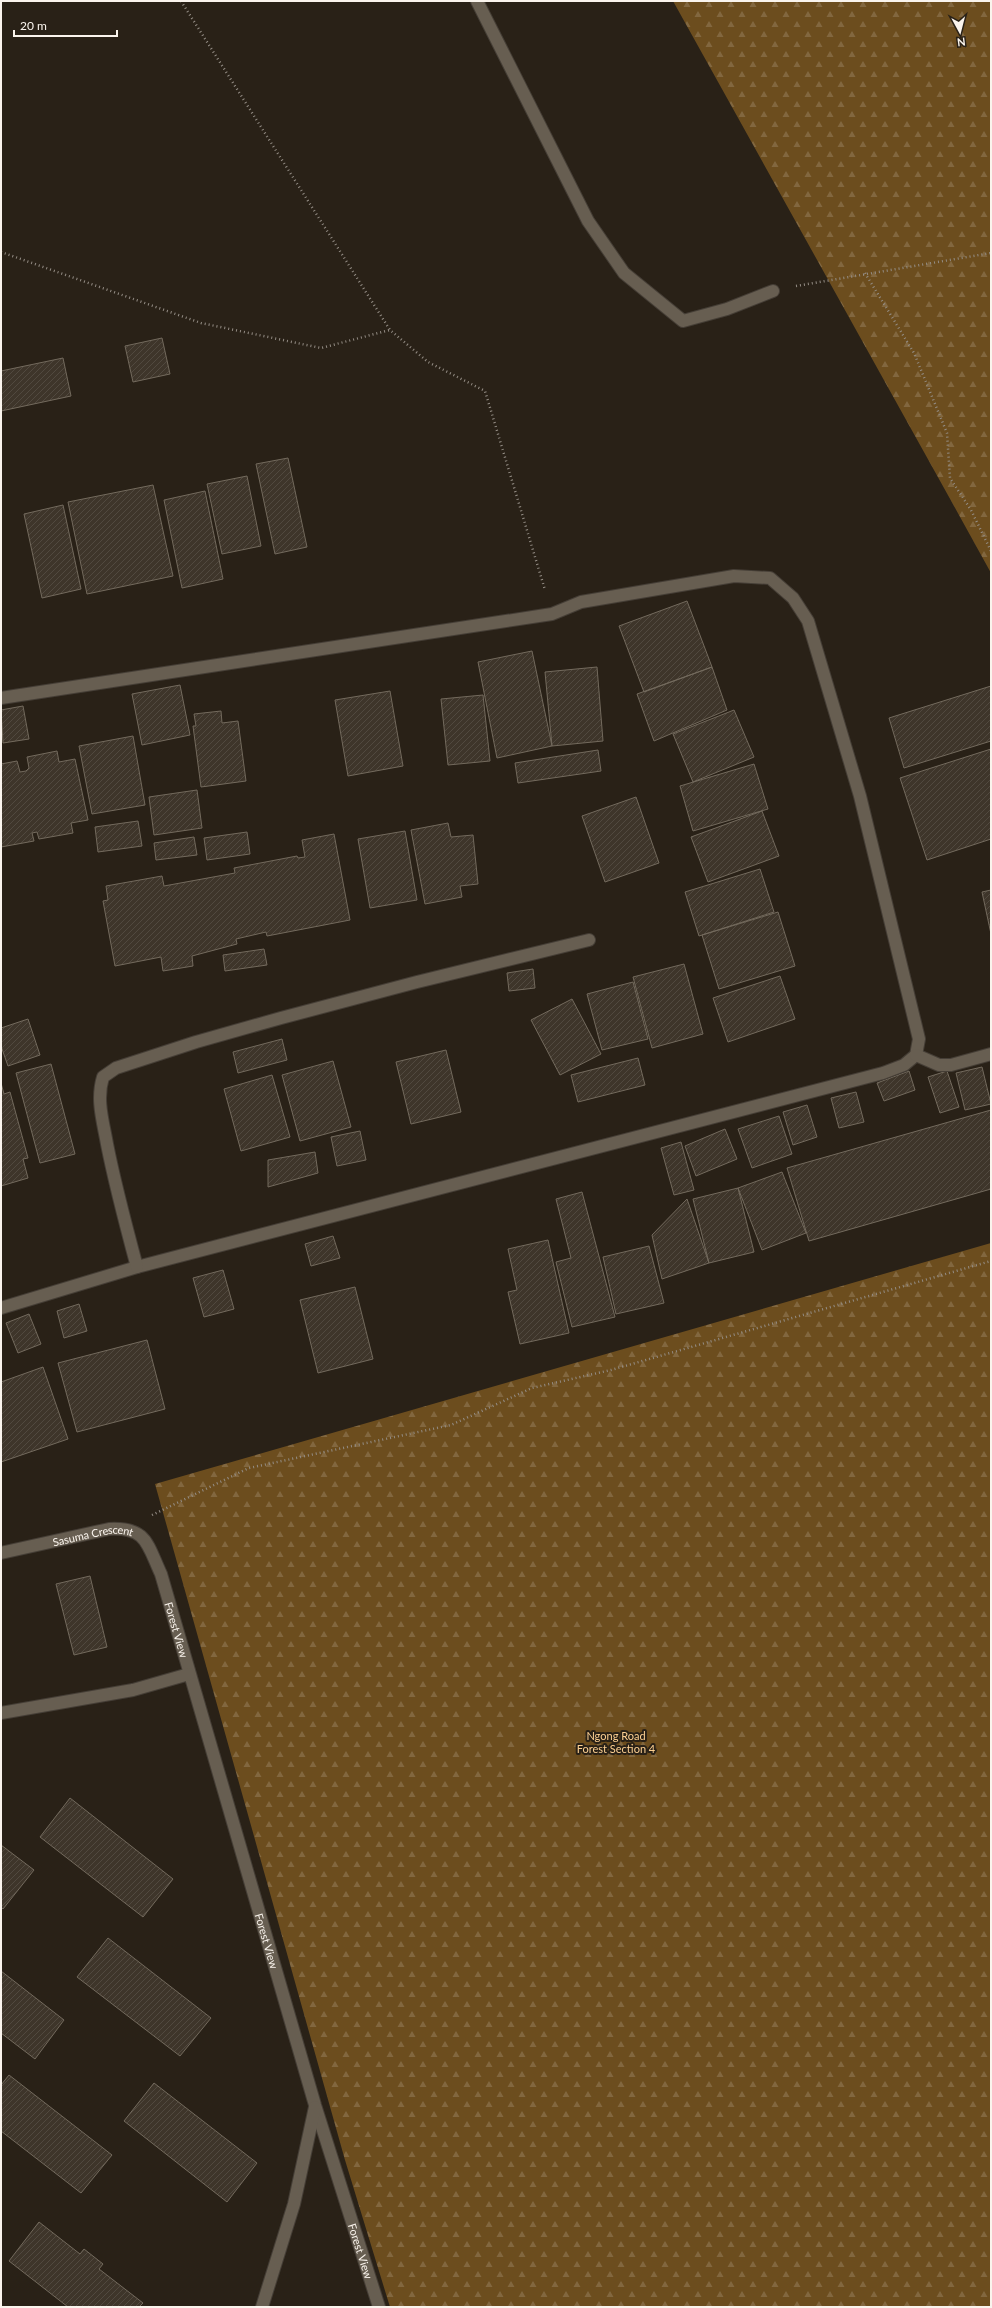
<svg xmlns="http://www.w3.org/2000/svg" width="992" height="2308" viewBox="0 0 992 2308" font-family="Lato,sans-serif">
<defs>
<pattern id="forest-firs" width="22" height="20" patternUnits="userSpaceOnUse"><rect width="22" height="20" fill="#6c4d1e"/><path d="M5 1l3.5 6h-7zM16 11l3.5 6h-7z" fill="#82673f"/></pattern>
<pattern id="building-hatch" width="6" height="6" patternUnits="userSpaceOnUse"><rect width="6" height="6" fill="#3e352a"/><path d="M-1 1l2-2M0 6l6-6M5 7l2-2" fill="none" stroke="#51493f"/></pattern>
</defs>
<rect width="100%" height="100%" fill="#292117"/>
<path fill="url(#forest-firs)" d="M673,1h318v572l-37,-67z
M991,1243v1064h-601l-45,-147 -190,-676z"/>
<path fill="url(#building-hatch)" stroke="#736a5d" d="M162,338l8,36 -37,8 -8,-36z
M63,358l8,38 -70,15v-40z
M288,458l19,89 -32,7 -19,-90z
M247,476l14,70 -39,8 -15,-70z
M153,485l20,91 -86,18 -19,-92z
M205,491l18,88 -41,9 -18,-88z
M63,505l18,84 -39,9 -18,-84z
M687,601l25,66 -68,25 -25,-66z
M532,651l20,95 -55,12 -19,-96z
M597,667l6,74 -51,5 -7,-74z
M712,667l15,43 -73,31 -17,-47z
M180,685l10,50 -48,10 -10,-51z
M991,686v55l-87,27 -15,-50z
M390,691l13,75 -55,10 -13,-76z
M483,695l7,66 -42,4 -7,-66z
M23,706l6,33 -26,4 -2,-33z
M734,710l20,47 -61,25 -20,-48z
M221,711l1,12 16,-2 8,60 -45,6 -8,-61h3l-2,-12z
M133,736l12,69 -53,9 -13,-68z
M991,749v90l-64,21 -27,-82z
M598,750l3,21 -83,12 -3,-20z
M57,751l2,11 16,-3 13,61 -17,3 2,10 -34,6 -2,-7 -5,1 2,8 -33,6v-83l16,-3 3,11 6,-1 3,-3 -2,-11z
M754,764l14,45 -75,22 -13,-45z
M197,790l5,38 -48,7 -5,-38z
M636,797l23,66 -54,19 -23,-66z
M762,811l17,45 -71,26 -17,-45z
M138,821l4,25 -44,6 -3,-25z
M448,823l3,14 22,-2 5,49 -18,2 2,11 -37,7 -14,-74z
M405,831l12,69 -47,8 -12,-69z
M247,832l3,22 -43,6 -3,-22z
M334,834l16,86 -83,16 -1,-4 -30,7 1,5 -45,12 1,10 -30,5 -2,-14 -46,9 -12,-65 5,-1 -2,-14 56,-10 2,10 71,-13 -1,-5 63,-12 1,2 7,-1 -3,-17z
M194,837l3,18 -41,5 -2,-17z
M760,869l14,43 -75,24 -14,-44z
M991,890v44l-9,-42z
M778,912l17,54 -76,23 -17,-54z
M264,949l3,16 -42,6 -2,-16z
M684,964l19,70 -51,14 -19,-71z
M533,969l2,19 -26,3 -2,-18z
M780,976l15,43 -67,23 -15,-44z
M633,982l15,57 -46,11 -15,-56z
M572,999l29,55 -41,21 -29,-55z
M28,1019l12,36 -32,11 -7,-20v-18z
M282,1039l5,21 -49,13 -5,-21z
M446,1050l15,62 -50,12 -15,-62z
M638,1058l7,27 -67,17 -7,-27z
M333,1061l18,66 -51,14 -18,-66z
M51,1064l24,90 -35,9 -24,-90z
M982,1067l9,37 -26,6 -9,-37z
M909,1071l6,19 -31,11 -7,-18z
M947,1071l12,36 -19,6 -12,-36z
M272,1075l18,62 -49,14 -17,-62z
M1,1083l3,11 6,-2 18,66 -5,1 5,19 -27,8z
M856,1092l8,30 -25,6 -8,-30z
M807,1105l10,32 -24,8 -10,-33z
M991,1110v79l-182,52 -22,-73z
M779,1116l13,38 -40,14 -14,-39z
M725,1129l12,30 -41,17 -11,-30z
M360,1131l6,29 -29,6 -6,-29z
M681,1142l13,48 -20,5 -13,-47z
M315,1152l3,21 -50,14v-27z
M782,1172l24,61 -44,17 -24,-62z
M738,1188l16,64 -45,11 -16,-64z
M582,1192l33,125 -43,10 -16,-65 15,-4 -15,-59z
M687,1199l22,64 -47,16 -10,-44z
M333,1236l7,22 -29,8 -6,-22z
M548,1240l21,93 -49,11 -12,-52 9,-2 -9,-41z
M649,1246l15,57 -48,11 -13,-57z
M223,1270l11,39 -30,8 -11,-39z
M355,1287l18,72 -55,14 -18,-73z
M79,1304l8,27 -23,7 -7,-27z
M29,1314l12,30 -23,9 -12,-30z
M147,1340l18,69 -88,23 -19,-69z
M43,1367l25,72 -67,23v-80z
M90,1576l17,71 -33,8 -18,-71z
M70,1798l103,81 -30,38 -103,-80z
M1,1845l33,25 -31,39 -2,-2z
M108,1938l103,80 -31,38 -103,-79z
M1,1971l63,49 -29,39 -34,-26z
M9,2075l103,80 -31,38 -80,-62v-46z
M154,2083l103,80 -30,39 -103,-81z
M39,2222l41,32 4,-5 19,15 -4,5 44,34 -4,4h-71l-59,-46z"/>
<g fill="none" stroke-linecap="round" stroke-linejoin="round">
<g stroke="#453e36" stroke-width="14">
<g id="minor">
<path d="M477,1l111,220 36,52 59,48 44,-12 46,-18"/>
<path d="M1,698l551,-84 29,-12 153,-26 36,2 23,20 15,23 52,175 59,243 -3,16 -12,10 -21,8 -746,194 -136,41"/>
<path d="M916,1055l23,10h12l40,-11"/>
<path d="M137,1267c-11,-41 -22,-82 -30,-123 -4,-23 -11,-44 -4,-67l13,-9 80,-26 85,-24 136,-36 172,-42"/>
<path id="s1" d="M1,1553l108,-24c38,-2 38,15 52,45l154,531 64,202"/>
<path d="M1,1713l132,-23 56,-16"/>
<path d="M262,2307l32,-103 21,-97"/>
</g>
</g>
<path stroke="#948d85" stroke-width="2.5" stroke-dasharray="1 3" stroke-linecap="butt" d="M181,1l209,329 38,32 57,29 60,199
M1,252l200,71 120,25 69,-18
M865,273l49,80 33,80 3,45 21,32 20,41
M796,286l195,-33
M152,1515l97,-47 202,-43 81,-37 79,-18 380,-109"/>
<use href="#minor" stroke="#675e51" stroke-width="12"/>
</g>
<g text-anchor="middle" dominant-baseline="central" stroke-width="4" stroke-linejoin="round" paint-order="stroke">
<g font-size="11" fill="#faf4ed" stroke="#292117">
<text stroke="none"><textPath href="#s1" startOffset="94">Sasuma Crescent</textPath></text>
<text stroke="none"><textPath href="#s1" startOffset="245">Forest View</textPath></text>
<text stroke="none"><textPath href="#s1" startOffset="569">Forest View</textPath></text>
<text stroke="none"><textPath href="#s1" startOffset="893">Forest View</textPath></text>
</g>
<g font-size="11" fill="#fdd092" stroke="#292117">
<text x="616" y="1735">Ngong Road<tspan x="616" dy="13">Forest Section 4</tspan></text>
</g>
</g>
<rect width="992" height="2308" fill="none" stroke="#faf4ed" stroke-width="4"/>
<g transform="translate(960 32) rotate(173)" stroke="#292117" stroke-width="3" paint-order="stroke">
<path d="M0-3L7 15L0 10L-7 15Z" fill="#faf4ed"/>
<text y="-6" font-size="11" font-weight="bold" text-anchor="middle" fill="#faf4ed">N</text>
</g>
<path d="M14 30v6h103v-6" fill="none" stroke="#faf4ed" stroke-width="2"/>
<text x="20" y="30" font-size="12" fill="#faf4ed" stroke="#292117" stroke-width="3" paint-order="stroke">20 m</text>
</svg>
